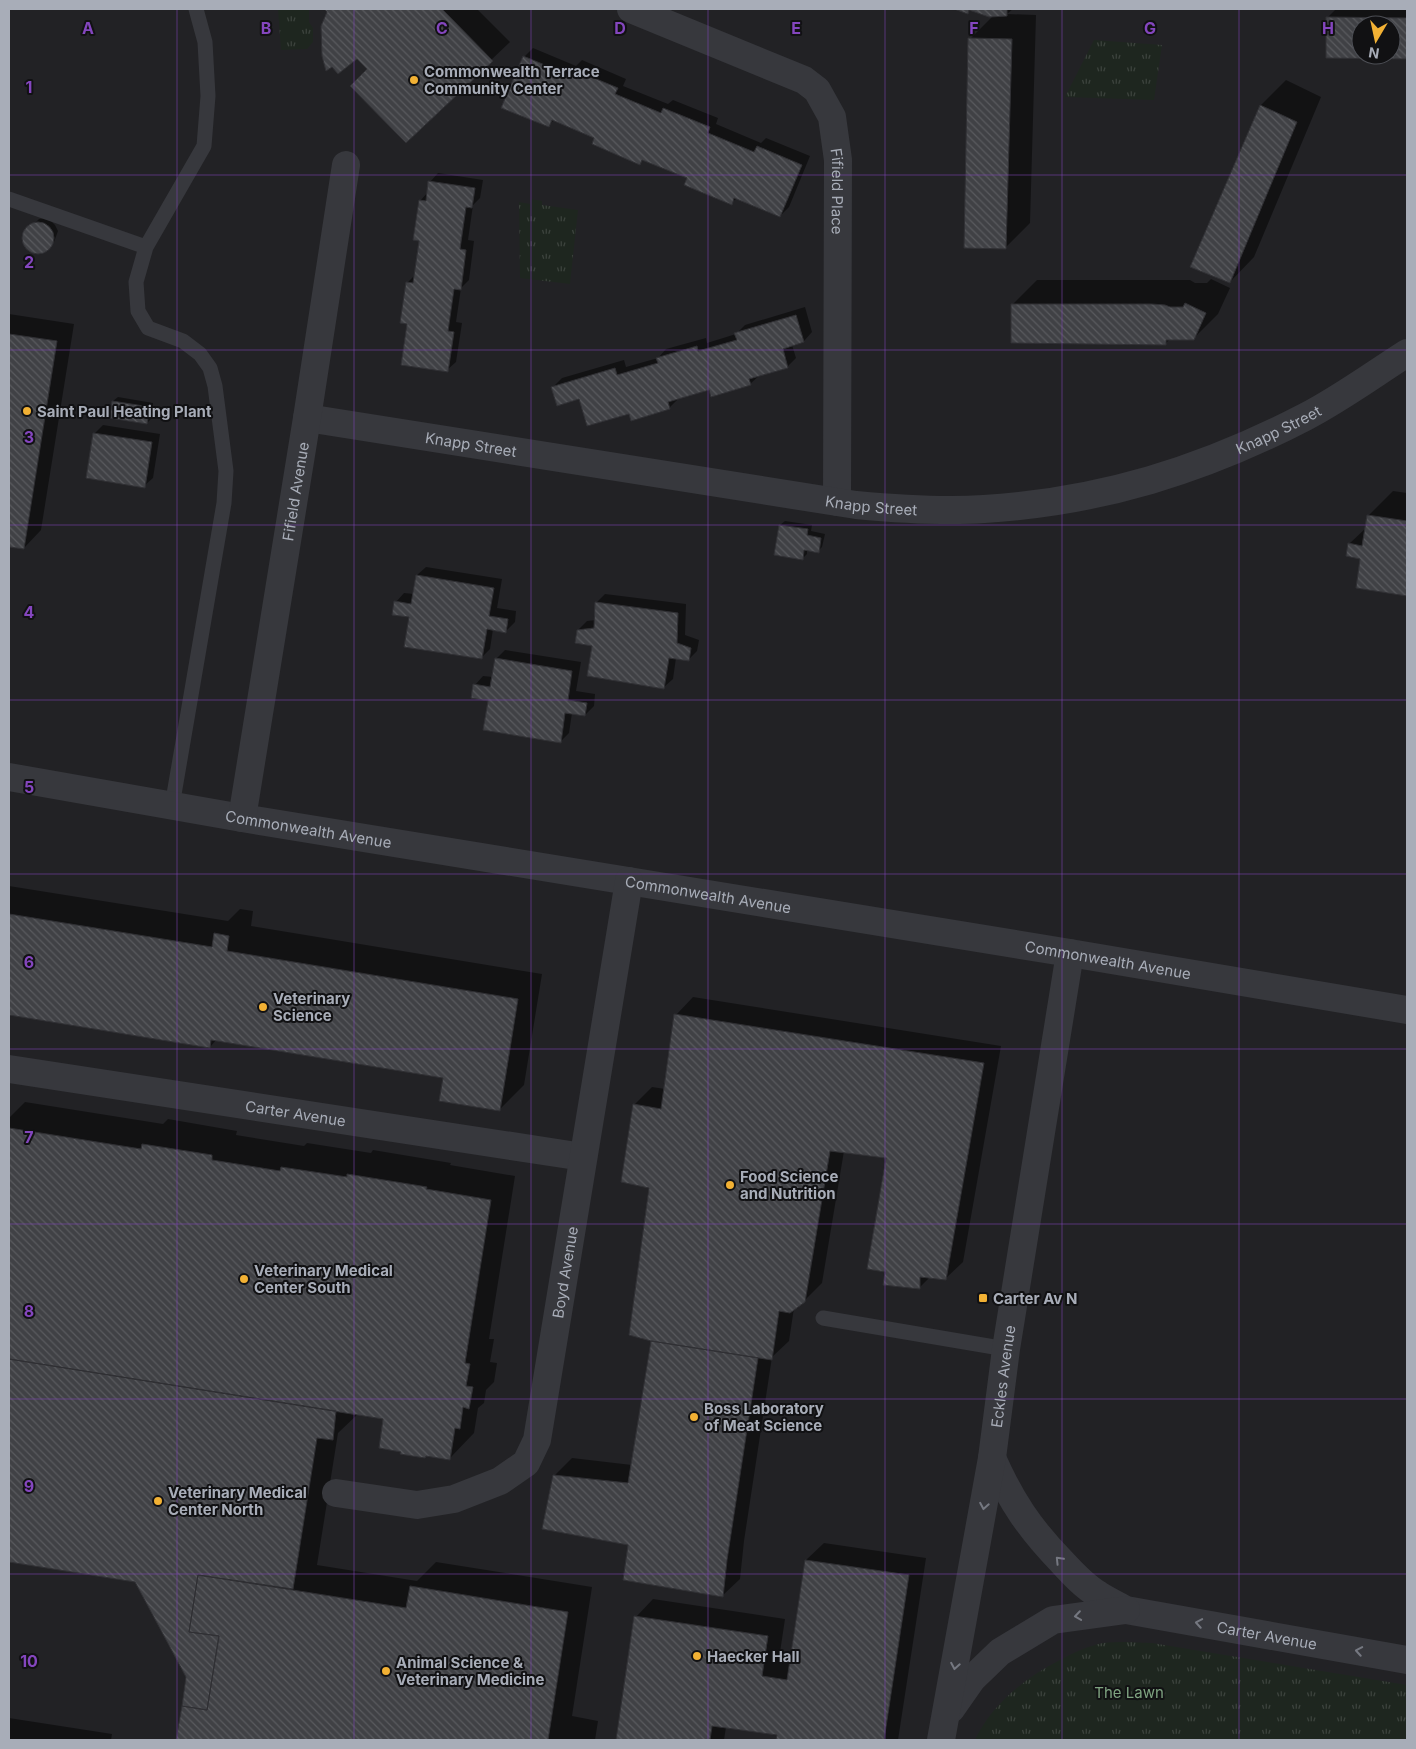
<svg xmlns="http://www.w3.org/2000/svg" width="1416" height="1749" viewBox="0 0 1416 1749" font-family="Inter,sans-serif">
<defs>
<pattern id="park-tufts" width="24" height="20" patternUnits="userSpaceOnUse" patternTransform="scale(1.25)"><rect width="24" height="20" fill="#1e261f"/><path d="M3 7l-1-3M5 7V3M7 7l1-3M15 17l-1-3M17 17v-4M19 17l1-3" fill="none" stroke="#3c433d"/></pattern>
<pattern id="building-back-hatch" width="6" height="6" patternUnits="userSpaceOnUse" patternTransform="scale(1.25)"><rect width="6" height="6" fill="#404145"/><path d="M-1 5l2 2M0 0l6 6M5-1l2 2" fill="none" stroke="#595a5e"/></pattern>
</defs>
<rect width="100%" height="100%" fill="#161618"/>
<path fill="#222225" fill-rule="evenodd" d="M9,9h1398v1731h-1398zM1361,25h30v30h-30z"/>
<path fill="url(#park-tufts)" d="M278,9h31v13l4,6v14l-6,7 -26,1z
M1094,40l68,5 -8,55 -89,-3z
M531,199l11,2v4l36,5 -8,74 -50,-6 -1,-76 11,2z
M1126,1642l26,1 255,42v55h-432c17,-36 50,-62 85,-80 13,-7 28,-14 43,-17 7,-1 15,-1 23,-1z"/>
<path fill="#0007" fill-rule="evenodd" d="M326,9h151l33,33 -104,99 -37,-72z
M957,9h56l-6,5 29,1 -6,208 -25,25 -35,-209 23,-23 -22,-7 -4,4z
M1336,9h71v49l-80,-1v-39zM1361,25h30v30h-30z
M533,48l43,18 6,-6 44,19 -3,7 45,18 5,-4 45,18 -2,6 45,19 5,-5 44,18 -21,51 -9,9 -43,-18 -6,5 -42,-25 -45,-19 -4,4 -44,-26 -42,-17 -6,6 -24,-69z
M1286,80l35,17 -67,160 -24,25 -39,-15 70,-162z
M438,173l45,7 -3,18 -7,7 -5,35 6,1 -5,39 -8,8 -5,34 6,1 -6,39 -9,8 -39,-47 -1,-40 9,-9 4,-34v-39l8,-9 2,-10z
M45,218l6,3 4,4 3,6 -4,11 -10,9 -13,-1 -5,-4 -2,-7 1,-6 14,-14z
M1211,279l19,9 -12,26 -25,25h-23l-5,5 -152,-40 24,-24h153l5,3h12z
M805,307l7,25 -8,9 -12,4 4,13 -9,9 -27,8 -10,9 -40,4 -32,10v1l-9,9 -39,4 -50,-14 -27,-11 9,-9 62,-18 2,7 32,-9 8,-9 40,-11 1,5 29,-9 9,-9z
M9,314l65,10 -33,206 -17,18 -15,-3z
M118,397l35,6 -2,16 -4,4 -34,-22z
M103,425l57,9 -7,44 -9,8 -50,-52z
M1393,491l14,2v102l-50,-8 4,-29 -12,-14 18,-17 1,-11z
M785,521l27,4 -1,6 14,3 -3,13 -4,4 -11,-1v4l-4,4 -23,-33z
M426,567l76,12 -5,29 19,3 -1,11 -9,9 -13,-2 -3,20 -9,9 -70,-42 -15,-14 8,-9 10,1 3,-19z
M605,594l81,10 -1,31 14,5 -2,11 -9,9 -12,-2 -3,21 -9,8 -71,-42 -15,-15 9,-9 9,-1v-17z
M505,650l76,12 -5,29 19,3 -1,12 -9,9 -13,-2 -3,20 -9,9 -70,-42 -15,-15 8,-9 10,1 3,-18z
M9,886l219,35 12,-12 13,2 -2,15 291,48 -18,111 -25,25 -55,-34 -227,-37 -7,8 -201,-33z
M693,997l308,49 -38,216 -18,17 -15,-2 -11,11 -33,-17 1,-114 -43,-6 -22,132 -18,18 -10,7 -5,33 -17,16 -28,184 -4,38 -18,17 -92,-52 -76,-68 18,-18 60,7 20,-125 -2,-153 -16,-82 18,-18 13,2 11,-74z
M25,1102l138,22 5,-5 69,12 -1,4 68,11 3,-3 64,10 2,-3 78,13 -1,2 65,11 -26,163h5l-4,23 7,1 -3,19 -8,8 -2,13 -6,5 -4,25 -24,25 -48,-7 -17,-33 -27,-4 -20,19 -21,132 100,16 19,-19 156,25 -20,129 26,5 -3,19h-418l11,-64 -52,-95 -127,-20v-443z
M824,1543l102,15 -28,182h-120v-6l-52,-7 -2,13h-107l19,-123 17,-18 132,20 -6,40 12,2 15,-101z
M9,1718l103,16 -1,6h-102z"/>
<path fill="url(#building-back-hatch)" stroke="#303034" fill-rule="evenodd" d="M324,9h118l51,52 -87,82 -56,-57 17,-17 -10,-10 -19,15 -6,-7 -6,4 -4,-15 -1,-30 6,-14z
M954,9h53v7l-18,1 -20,-7 -1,4z
M1326,17l81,1v41l-81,-1zM1361,25h30v30h-30z
M968,38l44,1 -6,210 -42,-1z
M523,56l46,19 3,-6 46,19 -3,6 46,19 2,-5 47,19 -2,6 46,19 3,-6 45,19 -22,52 -46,-19 -2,7 -48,-20 3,-7 -45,-18 -2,5 -48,-21 2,-6 -42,-18 -3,7 -48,-19z
M1260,105l37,17 -67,161 -40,-16z
M428,181l47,7 -3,20 -6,-1 -6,42 6,1 -5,40 -7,-1 -6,42 6,1 -6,40 -47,-7 6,-41 -7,-1 6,-41 7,1 6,-42 -6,-1 6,-40 7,1z
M22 238a16 16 0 1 1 32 0a16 16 0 1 1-32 0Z
M1185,303l21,10 -12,27h-28v5l-155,-2v-39h140l14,1 5,2h13z
M796,315l8,27 -21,7 5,19 -39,11 2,6 -40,12 -2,-7 -41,12 2,7 -39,12 -2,-7 -42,12 -8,-27 -22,7 -6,-19 64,-19 2,7 41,-12 -2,-5 41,-12 1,5 39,-11 -3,-7z
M9,334l48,7 -33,208 -15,-2z
M112,401l38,6 -3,17 -37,-6z
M93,433l59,9 -7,46 -59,-10z
M1367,515l40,6v75l-51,-8 4,-29 -14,-3 2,-13 14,3z
M779,525l29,4 -1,6 14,3 -2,15 -15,-3 -1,10 -29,-5z
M416,575l78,13 -5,28 19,3 -2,14 -19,-4 -5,30 -78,-12 5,-30 -17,-2 2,-14 17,3z
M595,602l83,11 -1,30 14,5 -2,13 -20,-3 -5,31 -77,-13 5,-30 -17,-3 2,-13 17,-2z
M495,658l77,13 -4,29 19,3 -2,13 -20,-3 -4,30 -78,-13 5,-29 -17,-3 2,-14 17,3z
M9,914l203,33 2,-14 15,3 -2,15 291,48 -18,112 -61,-10 4,-23 -232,-38 -1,8 -201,-33z
M674,1014l310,49 -38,217 -26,-3v12l-37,-4 2,-13 -18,-3 19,-111 -56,-7 -25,151 -15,11 -11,-2 -7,49 -121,-19 -22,-6 20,-147 -28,-6 12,-78 28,5z
M9,1128l132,21 1,-5 70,11v5l68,11 1,-4 66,10v-3l80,13 -1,2 65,11 -26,163 5,1 -4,22 7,1 -4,22 -6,-2 -3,22 -5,-1 -5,32 -24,-4 -1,2 -25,-4 1,-2 -22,-4 4,-29 -374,-60z
M651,1341l107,17 -31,202 -4,37 -100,-17 5,-35 -86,-16 11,-54 75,8z
M9,1359l327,52 -3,29 -16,-2 -24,151 -95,-14 -9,57 30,4 -12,74 -25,-4 4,-29 -51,-95 -126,-20z
M805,1560l104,15 -25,165h-108l1,-5 -65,-9 -2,14h-94l18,-124 134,20 -6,40 25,4z
M198,1575l208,33 4,-22 158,26 -20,128h-372l6,-34 25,4 12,-74 -30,-4z"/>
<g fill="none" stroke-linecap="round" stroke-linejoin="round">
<path stroke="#37383d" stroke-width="15" d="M9,199l137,48
M172,806l52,-303 2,-32 -11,-85 -5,-18 -10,-14 -17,-13 -35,-13 -10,-17 -2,-29 10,-35 58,-101 4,-50 -3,-54 -9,-33
M823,1318l183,31"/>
<g stroke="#37383d" stroke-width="28">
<path id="s1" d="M631,9l173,71 13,10 15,27 6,43 -1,342"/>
<path id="s2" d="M307,418l549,87c43,4 86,7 128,4 116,-7 219,-39 321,-92 35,-18 69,-43 102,-64"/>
<path id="s3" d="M9,777l233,41 828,135 337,57"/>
<path id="s4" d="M242,818l65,-400 39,-253"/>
<path id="s5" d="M9,1069l574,88"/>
<path id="s6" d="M992,1458c19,43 37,70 70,104 11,12 23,25 37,33 8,5 18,10 27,15l281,50"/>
<path id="s7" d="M336,1493l81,12 37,-6 46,-18 26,-18 11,-23 92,-559"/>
<path d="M951,1709l21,-30 28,-27 53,-32 73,-10"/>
<path id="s8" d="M941,1740l51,-282 14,-109 64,-396"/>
</g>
</g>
<defs><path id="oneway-chevron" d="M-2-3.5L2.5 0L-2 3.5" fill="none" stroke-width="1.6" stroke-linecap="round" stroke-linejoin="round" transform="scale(1.25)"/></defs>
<g stroke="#757881">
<use href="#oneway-chevron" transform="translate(984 1506) rotate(100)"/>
<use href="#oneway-chevron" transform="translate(1059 1560) rotate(-134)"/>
<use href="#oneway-chevron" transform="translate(1078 1616) rotate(172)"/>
<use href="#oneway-chevron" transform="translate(1199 1623) rotate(-170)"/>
<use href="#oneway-chevron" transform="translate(1359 1651) rotate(-170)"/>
<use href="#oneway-chevron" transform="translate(955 1666) rotate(100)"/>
</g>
<path fill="none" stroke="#8446be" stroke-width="1" stroke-opacity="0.55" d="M177,9v1731M354,9v1731M531,9v1731M708,9v1731M885,9v1731M1062,9v1731M1239,9v1731M9,175h1398M9,350h1398M9,525h1398M9,700h1398M9,874h1398M9,1049h1398M9,1224h1398M9,1399h1398M9,1574h1398"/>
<g fill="#f2b134" stroke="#111113" stroke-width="2">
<circle cx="414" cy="80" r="5"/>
<circle cx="27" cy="411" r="5"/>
<circle cx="263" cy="1007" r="5"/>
<circle cx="730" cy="1185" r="5"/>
<circle cx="244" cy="1279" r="5"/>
<rect x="978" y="1293" width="10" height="10" rx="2.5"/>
<circle cx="694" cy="1417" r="5"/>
<circle cx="158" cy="1501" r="5"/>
<circle cx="697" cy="1656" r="5"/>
<circle cx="386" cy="1671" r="5"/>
</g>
<g text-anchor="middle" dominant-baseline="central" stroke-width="4" stroke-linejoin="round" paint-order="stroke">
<g font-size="15" font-weight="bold" fill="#a8adb8" stroke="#111113" text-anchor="start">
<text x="424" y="71">Commonwealth Terrace<tspan x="424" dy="17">Community Center</tspan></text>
<text x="37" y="411">Saint Paul Heating Plant</text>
<text x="273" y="998">Veterinary<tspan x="273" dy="17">Science</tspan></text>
<text x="740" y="1176">Food Science<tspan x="740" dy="17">and Nutrition</tspan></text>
<text x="254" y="1270">Veterinary Medical<tspan x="254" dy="17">Center South</tspan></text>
<text x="993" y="1298">Carter Av N</text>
<text x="704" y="1408">Boss Laboratory<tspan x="704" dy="17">of Meat Science</tspan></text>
<text x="168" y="1492">Veterinary Medical<tspan x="168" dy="17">Center North</tspan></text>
<text x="707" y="1656">Haecker Hall</text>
<text x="396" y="1662">Animal Science &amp;<tspan x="396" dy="17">Veterinary Medicine</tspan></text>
</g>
<g font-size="15" fill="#a8adb8" stroke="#111113">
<text stroke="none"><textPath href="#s1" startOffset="309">Fifield Place</textPath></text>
<text stroke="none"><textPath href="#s2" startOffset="991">Knapp Street</textPath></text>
<text stroke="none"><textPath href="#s2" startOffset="166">Knapp Street</textPath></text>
<text stroke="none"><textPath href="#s4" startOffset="331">Fifield Avenue</textPath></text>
<text stroke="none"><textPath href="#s2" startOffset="571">Knapp Street</textPath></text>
<text stroke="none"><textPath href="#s3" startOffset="304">Commonwealth Avenue</textPath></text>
<text stroke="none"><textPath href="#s3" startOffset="709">Commonwealth Avenue</textPath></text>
<text stroke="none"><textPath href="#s3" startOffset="1114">Commonwealth Avenue</textPath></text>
<text stroke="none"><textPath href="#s5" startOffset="290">Carter Avenue</textPath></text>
<text stroke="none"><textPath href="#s7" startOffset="396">Boyd Avenue</textPath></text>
<text stroke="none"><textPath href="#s8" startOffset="369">Eckles Avenue</textPath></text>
<text stroke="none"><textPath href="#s6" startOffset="350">Carter Avenue</textPath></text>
</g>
<g font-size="15" fill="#7fa381" stroke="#111113">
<text x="1129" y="1692">The Lawn</text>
</g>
</g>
<g font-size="16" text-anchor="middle" font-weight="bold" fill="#8446be" stroke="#111113" stroke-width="4" stroke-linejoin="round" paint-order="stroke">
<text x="88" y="34">A</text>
<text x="266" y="34">B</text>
<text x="442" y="34">C</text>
<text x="620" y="34">D</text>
<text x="796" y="34">E</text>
<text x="974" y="34">F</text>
<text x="1150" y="34">G</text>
<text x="1328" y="34">H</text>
<text x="29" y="93">1</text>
<text x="29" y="268">2</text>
<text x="29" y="443">3</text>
<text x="29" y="618">4</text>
<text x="29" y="793">5</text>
<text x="29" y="968">6</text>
<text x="29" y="1143">7</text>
<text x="29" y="1317">8</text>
<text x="29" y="1492">9</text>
<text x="29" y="1667">10</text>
</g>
<rect width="1416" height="1749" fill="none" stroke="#a8adb8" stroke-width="20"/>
<g transform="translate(1376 40) rotate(189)"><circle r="24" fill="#111113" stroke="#4d4f55"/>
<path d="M0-4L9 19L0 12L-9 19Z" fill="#f2b134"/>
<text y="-8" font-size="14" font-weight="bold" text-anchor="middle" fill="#a8adb8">N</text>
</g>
</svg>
